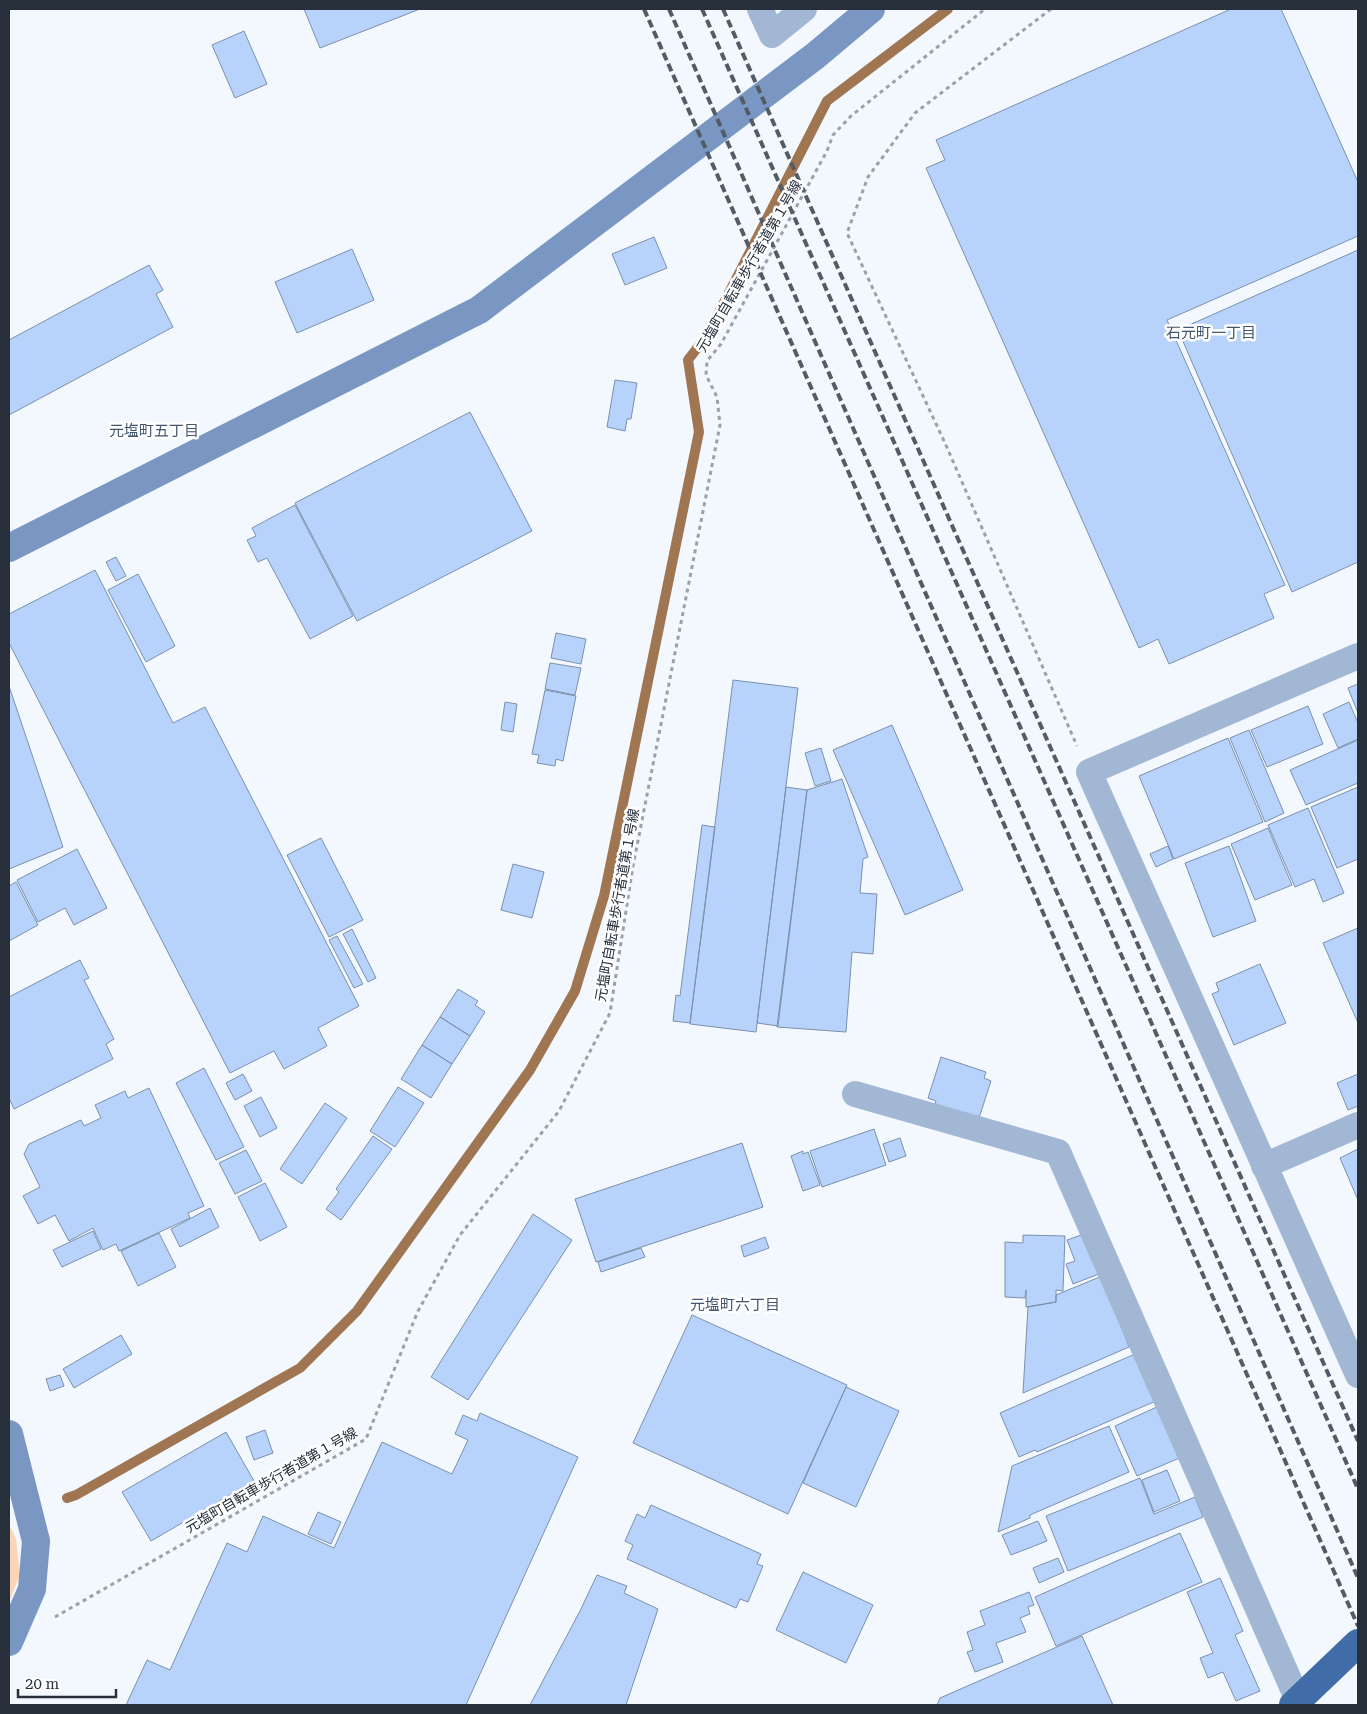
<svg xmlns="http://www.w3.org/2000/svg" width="1367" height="1714" viewBox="0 0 1367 1714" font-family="'Roboto Serif','Noto Sans JP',serif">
<rect width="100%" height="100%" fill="#f3f8fe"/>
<path fill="#fbd5b5" d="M9,1524l7,15 4,36 -11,27z"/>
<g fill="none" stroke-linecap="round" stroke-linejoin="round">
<path stroke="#9f7651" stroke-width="10" d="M67,1498l9,-3 224,-127 57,-57 173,-241 45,-79 29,-95 95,-464 -11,-72 20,-26 119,-233 121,-92"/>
</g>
<path fill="#b7d3fb" stroke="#7b90ac" d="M304,9h116l-100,39z
M1231,9h50l77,173v54l-191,84 118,265 -21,9 10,24 -105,46 -11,-25 -19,9 -213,-480 19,-8 -9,-20z
M244,31l23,53 -32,14 -23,-53z
M654,237l13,31 -42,17 -13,-31z
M352,249l22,51 -77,33 -22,-51z
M1358,250v312l-66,30 -114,-262z
M149,265l14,25 -7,4 17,33 -164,88v-75z
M615,380l22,3 -6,36h-4l-2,12 -18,-4z
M470,412l62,119 -175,90 -62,-118z
M295,505l58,111 -43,23 -43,-81 -9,4 -11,-22 9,-4 -4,-8z
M116,557l10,19 -10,5 -10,-19z
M95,570l78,153 32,-16 154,299 -41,22 9,18 -43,23 -10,-18 -44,22 -221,-430v-29z
M138,574l37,72 -29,16 -38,-72z
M556,633l30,6 -5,25 -30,-6z
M550,663l31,5 -6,27 -30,-6z
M733,680l65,8 -42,344 -66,-8z
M1358,684v29l-10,-25z
M9,686l54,161 -54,22z
M545,690l31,6 -13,65 -7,-2 -1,7 -18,-3 2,-8 -7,-1z
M505,702l12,2 -4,28 -12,-2z
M1349,702l9,21v16l-20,9 -15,-34z
M1308,706l15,38 -56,23 -16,-37z
M892,725l71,165 -58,25 -72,-165z
M1249,730l35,83 -19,9 -35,-84z
M1228,738l35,84 -89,37 -35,-83z
M1358,740v43l-52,22 -16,-35z
M821,748l10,33 -16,5 -10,-33z
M842,779l26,78 -5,2 -3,34 17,1 -4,60 -21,-2 -6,80 -69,-5 30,-237z
M786,787l21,3 -29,236 -21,-3z
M1358,787v72l-21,9 -26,-61z
M1308,808l36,85 -21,9 -9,-23 -19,8 -27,-62z
M702,825l13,2 -25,196 -17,-2 3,-26 4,1z
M1268,828l24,57 -37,15 -24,-56z
M321,838l42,82 -34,17 -42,-82z
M1168,846l5,13 -17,8 -6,-13z
M1229,846l27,75 -43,16 -28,-74z
M77,849l30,59 -33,17 -9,-17 -27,14 -21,-42z
M513,864l31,8 -12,46 -31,-8z
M16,882l22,43 -29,16v-55z
M1358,928v95l-35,-80z
M352,929l24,49 -8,4 -25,-48z
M337,936l26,48 -9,4 -25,-48z
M80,960l9,18 -5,2 30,59 -8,5 7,15 -99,50 -5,-11v-101z
M1260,964l26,59 -52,22 -22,-51 7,-3 -3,-8z
M458,989l20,12 -3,4 10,7 -15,24 -30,-19z
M440,1017l30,19 -18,28 -30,-19z
M422,1045l30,19 -21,34 -30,-19z
M941,1057l45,15 -2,6 7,3 -12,37 -44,-14 1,-3 -8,-3z
M204,1068l40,79 -28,13 -40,-77z
M243,1074l9,17 -17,9 -9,-17z
M1358,1074v32l-10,4 -11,-27z
M398,1087l26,16 -29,44 -25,-16z
M149,1088l55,118 -16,7 2,5 -71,33 -3,-7 -13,6 -10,-22 -24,13 -14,-26 -17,9 -15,-28 17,-9 -16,-33 5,-10 52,-24 3,6 17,-8 -6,-13 30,-14 3,7z
M261,1097l16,31 -17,9 -16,-31z
M325,1103l22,15 -45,66 -22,-15z
M874,1129l12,36 -64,22 -12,-36z
M373,1136l19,13 -51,71 -15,-11 13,-17 -3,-3z
M900,1138l6,18 -17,6 -6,-18z
M742,1143l21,64 -167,55 -21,-63z
M1358,1149v51l-18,-42z
M246,1150l16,31 -27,13 -16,-31z
M803,1151v3l5,-2 12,33 -17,6 -12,-35z
M265,1183l22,44 -27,14 -22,-44z
M210,1208l9,19 -39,20 -9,-18z
M533,1214l39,26 -104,160 -37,-23z
M93,1231l8,18 -39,18 -9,-17z
M159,1233l17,34 -38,19 -17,-35z
M1084,1234l15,40 -26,10 -7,-20 9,-3 -8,-21z
M1023,1235l42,1 -2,55 -7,-1v12l-30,5v-17l-1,8 -20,-1v-55l18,1z
M765,1237l4,11 -25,9 -3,-11z
M641,1248l4,9 -44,15 -3,-10z
M1102,1276l27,71 -106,46 5,-86 28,-5v-7z
M692,1315l155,70 -59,129 -155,-71z
M121,1335l11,19 -58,34 -11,-19z
M1135,1354l21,47 -119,51 -2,-2 -16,7 -19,-44z
M60,1375l4,11 -14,5 -4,-12z
M846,1387l53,24 -43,96 -53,-24z
M1159,1406l23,51 -45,19 -22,-50z
M480,1413l98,44 -112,248h-340l21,-45 23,10 57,-127 20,9 16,-36 71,32 48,-106 70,32 16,-34 -13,-6 8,-19 14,6z
M1109,1426l20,46 -99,43v3l-32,14 14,-66z
M265,1430l8,23 -19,7 -8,-23z
M226,1432l28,49 -103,60 -29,-49z
M1167,1470l13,31 -26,11 -12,-32z
M1140,1478l14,36 41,-17 8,20 -135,54 -22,-55z
M651,1505l110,49 -4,10 6,2 -15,36 -8,-3 -4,9 -109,-49 6,-14 -8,-4 12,-27 8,4z
M318,1512l23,10 -10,22 -23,-10z
M1038,1521l9,20 -36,14 -9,-20z
M1180,1533l22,49 -146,64 -21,-49z
M1058,1558l6,14 -25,11 -6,-15z
M803,1572l70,33 -27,58 -70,-33z
M597,1575l30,11 -3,7 34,16 -32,96h-96l50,-94z
M1220,1578l23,53 -8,4 25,56 -24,10 -13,-29 -15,6 -8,-20 13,-5 -26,-61z
M1029,1592l5,13 -6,2 2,7 -10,4 6,14 -30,11 7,19 -28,10 -8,-20 6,-2 -6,-18 18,-7 -5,-14z
M1082,1636l31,69h-176l3,-7z"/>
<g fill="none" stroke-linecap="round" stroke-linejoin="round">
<path stroke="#9ba1aa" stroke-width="3" stroke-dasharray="4 4" stroke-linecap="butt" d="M1051,9l-136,104 -47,64 -21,56 98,210 132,303
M55,1617l311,-178 52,-128 42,-76 99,-124 51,-98 23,-147 87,-441 -3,-28 -11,-22 1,-14 14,-17 106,-193 6,-16 18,-19 134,-107"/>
<path stroke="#a2b7d4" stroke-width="26" d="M760,9l12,26 32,-26
M1358,656l-269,116 269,603
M855,1094l203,58 242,553
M1264,1166l94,-41"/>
<path stroke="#7997c2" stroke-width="28" d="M9,548l470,-238 336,-254 56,-47
M9,1434l27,107 -4,48 -23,53"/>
<path stroke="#535b65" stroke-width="4" stroke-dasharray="8 4" stroke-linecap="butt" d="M644,9l714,1617
M669,9l689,1569
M702,9l656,1480
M723,9l635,1432"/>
<path stroke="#406ca7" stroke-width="28" d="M1293,1705l65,-62"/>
</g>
<g text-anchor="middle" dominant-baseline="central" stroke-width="5" stroke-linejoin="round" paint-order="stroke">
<g font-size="14" fill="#272f3b" stroke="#fff">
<text transform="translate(749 266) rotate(-60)">元塩町自転車歩行者道第１号線</text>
<text transform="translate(617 905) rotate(-80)">元塩町自転車歩行者道第１号線</text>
<text transform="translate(271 1480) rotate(-30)">元塩町自転車歩行者道第１号線</text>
</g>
<g font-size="15" fill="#435670" stroke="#fff">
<text x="1211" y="333">石元町一丁目</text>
<text x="154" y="431">元塩町五丁目</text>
<text x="735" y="1305">元塩町六丁目</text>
</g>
</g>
<rect width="1367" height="1714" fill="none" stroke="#272f3b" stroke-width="20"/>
<path d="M18 1689v8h98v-8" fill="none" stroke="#272f3b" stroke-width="2.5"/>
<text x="25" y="1689" font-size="15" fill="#272f3b" stroke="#ffffff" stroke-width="4" paint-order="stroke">20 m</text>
</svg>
